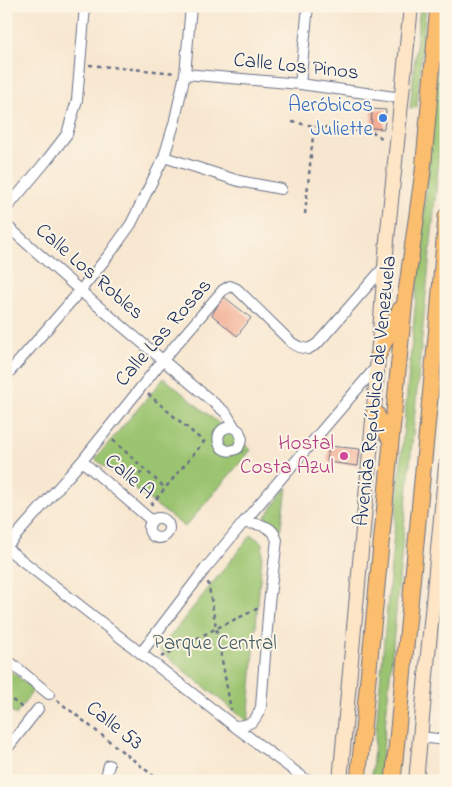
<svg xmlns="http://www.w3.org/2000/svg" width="452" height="787" viewBox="0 0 452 787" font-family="'Indie Flower',sans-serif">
<rect width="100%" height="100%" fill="#fcf5e5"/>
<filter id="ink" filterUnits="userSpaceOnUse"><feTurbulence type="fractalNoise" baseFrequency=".02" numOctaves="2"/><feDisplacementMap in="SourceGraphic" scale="10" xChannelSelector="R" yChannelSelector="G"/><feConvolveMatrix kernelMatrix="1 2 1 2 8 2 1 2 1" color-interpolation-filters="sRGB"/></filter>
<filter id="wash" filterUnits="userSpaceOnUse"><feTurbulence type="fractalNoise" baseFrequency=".0096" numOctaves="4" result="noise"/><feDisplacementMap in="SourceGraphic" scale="20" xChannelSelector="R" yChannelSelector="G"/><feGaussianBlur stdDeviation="1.12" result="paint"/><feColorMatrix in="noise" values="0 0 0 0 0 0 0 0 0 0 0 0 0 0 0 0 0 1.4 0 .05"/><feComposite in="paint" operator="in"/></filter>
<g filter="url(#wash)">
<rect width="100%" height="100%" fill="#f8e7d0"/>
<path fill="#9bc470" stroke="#5b7a67" d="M420,6h6l-9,101 -7,2z
M443,6h3v79l-66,696h-9z
M164,378l87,72 -66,77 -90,-68z
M287,487l-6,46 -16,-16z
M251,535l12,8 -15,179 -89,-72z
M6,668l28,21 -18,26 -10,-8z"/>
<g id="blocks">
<path fill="#f2ac93" d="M372,109l14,1 -2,19 -13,-1z
M223,296l28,22 -14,18 -25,-21z
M329,446l31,3 -2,17 -31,-4z"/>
</g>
</g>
<g filter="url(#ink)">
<use href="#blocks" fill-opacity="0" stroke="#686f86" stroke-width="1"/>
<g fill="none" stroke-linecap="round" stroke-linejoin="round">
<g stroke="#686f86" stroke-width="12">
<path id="street" d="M185,74l115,10 102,14
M300,84l8,-78
M164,157l75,24 42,8
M6,209l41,-49 20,-26 10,-34 8,-94
M6,225l86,76 134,112 9,15 4,3 3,8 -4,9c-23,13 -28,-26 -3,-20
M6,376l74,-85 31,-39 20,-28 33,-67 10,-33 11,-50 6,-68
M82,461l70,60
M149 528a10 10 0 1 1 20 0a10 10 0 1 1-20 0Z
M6,547l76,-86 80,-100 61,-71 7,-4 7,3 55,54 7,4 9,2 9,-5 68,-78
M6,548l228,178 74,55
M435,576h11
M141,653l64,-84 38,-46 134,-157
M6,659l43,35
M234,726c17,-1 21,-3 27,-19l8,-104 8,-63c-2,-3 -2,-6 -4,-8 -7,-8 -21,-9 -30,-9
M420,737l26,3
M6,750l32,-41
M105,781l4,-16"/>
</g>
<g stroke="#686f86" stroke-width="16">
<path id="secondary" d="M340,781l34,-372 13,-169 24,-234
M416,781l30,-316"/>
</g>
<g stroke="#686f86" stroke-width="17">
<path id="primary" d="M378,356l22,-47
M374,409l17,33
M358,781l47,-482 18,-128 15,-165
M393,781l45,-466 8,-99"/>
</g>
<path stroke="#686f86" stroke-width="2.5" stroke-dasharray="4 4" stroke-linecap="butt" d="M89,65l87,8
M292,122l22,4 61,7 9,7
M305,214l9,-88
M148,394l56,48
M113,440l52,48
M129,487l15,-18
M151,505l56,-67
M208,582l23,128
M161,657l56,-29 42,-20
M6,695l19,15
M57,700l103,81"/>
<use href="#street" stroke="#fff" stroke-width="10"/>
<use href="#secondary" stroke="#fde5c5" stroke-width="14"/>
<use href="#primary" stroke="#fbbd6e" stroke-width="15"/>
</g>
</g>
<circle fill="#3f7fe0" stroke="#fcf5e5" stroke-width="2" cx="383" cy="118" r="5"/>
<circle fill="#d1479c" stroke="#fcf5e5" stroke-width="2" cx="344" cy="456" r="5"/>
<g text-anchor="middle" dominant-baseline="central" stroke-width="4" stroke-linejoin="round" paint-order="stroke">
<g font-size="21" fill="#1b2f5e" stroke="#fcf5e5">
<text transform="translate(296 67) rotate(6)">Calle Los Pinos</text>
<text transform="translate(89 272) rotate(41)">Calle Los Robles</text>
<text transform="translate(164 333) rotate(-49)">Calle Las Rosas</text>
<text transform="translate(376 391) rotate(-84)">Avenida República de Venezuela</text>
<text transform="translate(129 477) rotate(41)">Calle A</text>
<text transform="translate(114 726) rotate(38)">Calle 53</text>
</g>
<g font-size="21" fill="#366cbe" stroke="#fcf5e5" text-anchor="end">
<text x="373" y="106">Aeróbicos<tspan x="373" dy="24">Juliette</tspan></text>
</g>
<g font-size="21" fill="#b23c85" stroke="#fcf5e5" text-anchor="end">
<text x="334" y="444">Hostal<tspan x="334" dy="24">Costa Azul</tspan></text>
</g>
<g font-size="21" fill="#415c63" stroke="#fcf5e5">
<text x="215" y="644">Parque Central</text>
</g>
</g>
<rect width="452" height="787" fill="none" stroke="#fcf5e5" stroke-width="25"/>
</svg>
